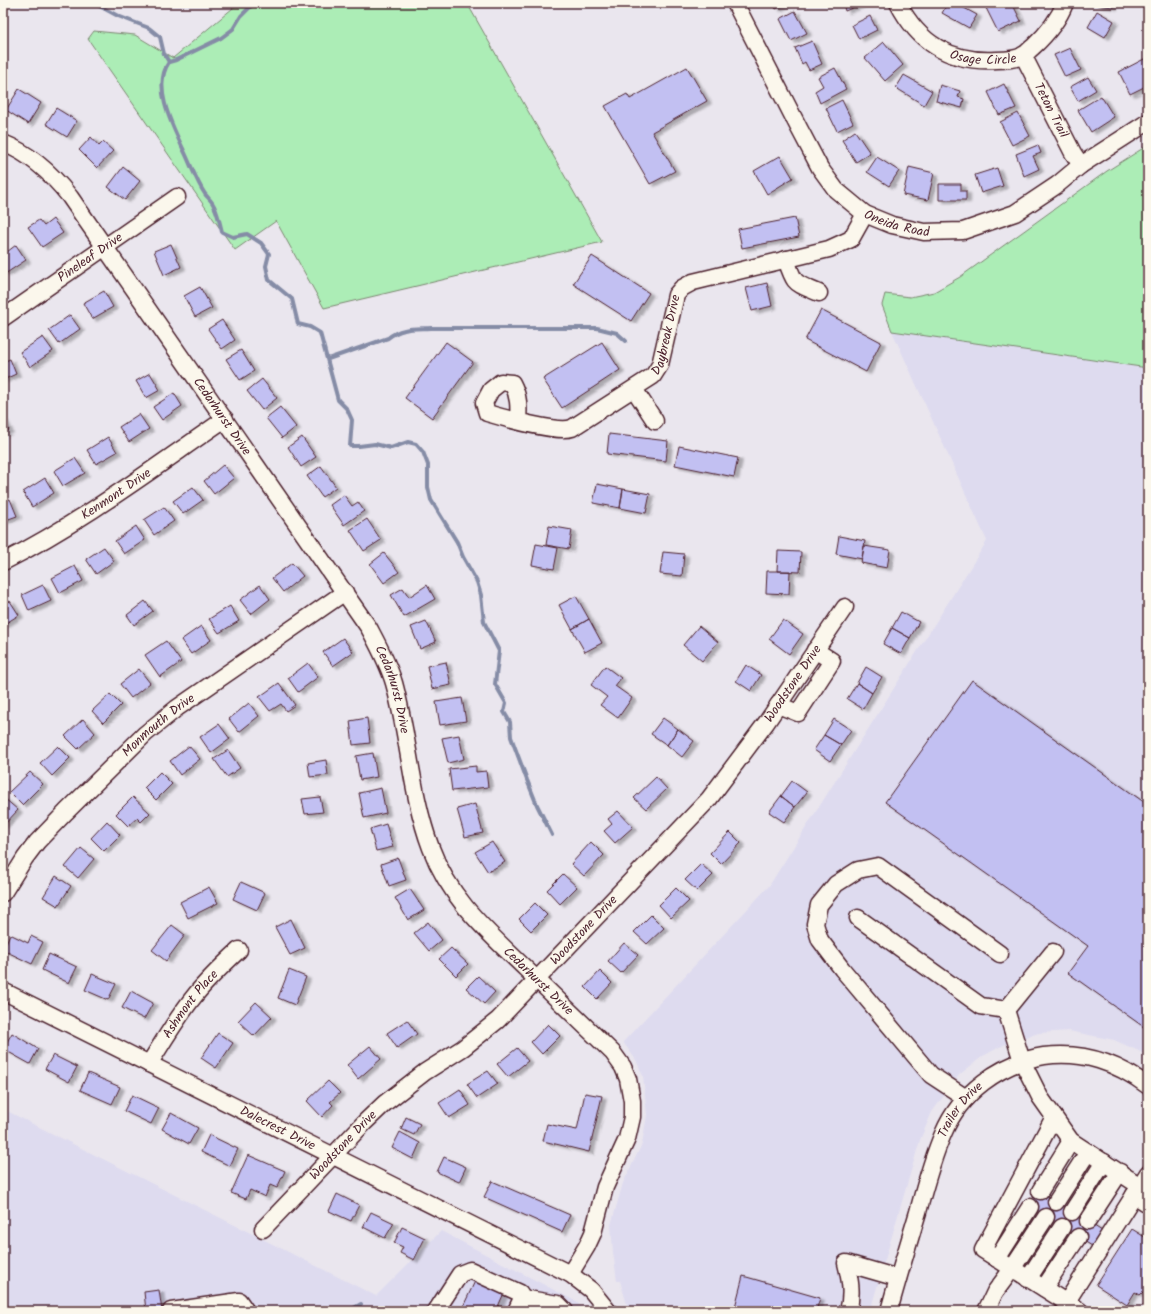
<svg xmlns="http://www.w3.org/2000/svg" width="1151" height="1314" viewBox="0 0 1151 1314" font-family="Kalam,sans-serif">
<defs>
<filter id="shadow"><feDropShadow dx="4.5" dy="2.5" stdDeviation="1" flood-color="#0004"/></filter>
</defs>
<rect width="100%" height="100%" fill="#eae6ee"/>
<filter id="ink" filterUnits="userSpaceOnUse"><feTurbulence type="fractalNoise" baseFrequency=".025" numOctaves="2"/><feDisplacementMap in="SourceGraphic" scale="8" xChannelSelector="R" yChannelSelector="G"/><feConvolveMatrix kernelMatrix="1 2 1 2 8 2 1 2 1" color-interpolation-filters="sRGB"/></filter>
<g filter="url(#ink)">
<path fill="#dedbef" d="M892,331l256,37v689l-7,-5 -27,-12 -45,-9 -30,2 -30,9 -26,14 -24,19 -27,37 -12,28 -50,171h-241l-9,-30h-3l-4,-29 -2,-27 12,-42 19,-39 5,-29 -4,-39 -7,-16 -13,-18 146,-156 218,-345z
M3,1109l373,187 65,-65 136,71 7,9h-581z"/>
<path fill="#acedb6" stroke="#7b8670" d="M239,3h228l135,239 -278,66 -48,-87 -41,29 -147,-211 6,-8 41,4 38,23z
M1148,145v223l-256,-37 -10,-26 3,-11 25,3 24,-5 26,-15 147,-106z"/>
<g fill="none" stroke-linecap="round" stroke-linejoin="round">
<path stroke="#858ca6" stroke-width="4" d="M94,3l24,13 31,12 11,9 4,17 5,8
M254,3l-13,13 -8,13 -12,9 -45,22 -7,2c-18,26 5,67 17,93 6,13 11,27 19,39 3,4 7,7 9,12 4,8 6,18 8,26l11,5 14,-3 14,9 8,11 -3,12 3,14 23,19 6,25 12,3 10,6 18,67 9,9 5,11 -2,26h9l16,-2 16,4 17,-6 8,2 7,8 5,13v22l3,13 26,42 6,15 14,25 4,13 3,27 15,29 -4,33 11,19 -2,9 6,10 1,15 16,43 10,25 15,30
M328,359l60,-21c13,-11 27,-9 43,-10h166l20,5 9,8
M349,1311l12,-7"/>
</g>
<path fill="#c2c0f2" stroke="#4a1f2b" filter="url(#shadow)" d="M773,3h15l-12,6z
M843,3h19v1l-17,7z
M948,3h7l22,12 -8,13 -27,-15z
M996,3h16l9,18 -23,11 -12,-24z
M1097,3h17l-1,4 -16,-2z
M795,11l12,22 -16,8 -11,-22z
M1097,11l17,10 -9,16 -17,-10z
M870,16l7,14 -18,9 -7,-14z
M812,41l10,23 -13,6 -4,-8 -3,2 -7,-16z
M884,42l19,23 -18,16 -20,-23z
M1070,48l11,22 -16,7 -11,-22z
M1146,58l2,5v22l-18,9 -11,-22z
M687,67l20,34 -55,31 23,39 -25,13 -45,-78 22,-12 3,5z
M835,68l11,21 -26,14 -5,-12 8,-5 -5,-9z
M904,75l28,16 -8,14 -28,-17z
M1088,77l8,13 -18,11 -8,-14z
M1004,84l12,24 -17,7 -11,-23z
M940,85l20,6 -2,6 6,2 -2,9 -26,-7z
M19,89l22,14 -13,21 -22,-14z
M1101,96l13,21 -23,15 -13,-22z
M842,100l11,23 -16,8 -11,-23z
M56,108l21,13 -10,16 -21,-13z
M1018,113l12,23 -18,9 -12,-23z
M855,131l15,22 -14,9 -14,-22z
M91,137l8,9 4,-4 10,9 -16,17 -18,-18z
M1038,145l3,8 -8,3 6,13 -15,7 -8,-22z
M780,156l13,22 -26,16 -13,-23z
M877,157l22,14 -10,15 -22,-14z
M123,167l17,14 -15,19 -17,-13z
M909,167l25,6 -6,27 -25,-5z
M997,168l6,18 -22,7 -6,-18z
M939,184h22v7h5v9h-27z
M795,218l4,19 -57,11 -4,-19z
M53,219l10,14 -21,14 -14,-20 11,-7 5,6z
M171,244l10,23 -17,8 -10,-24z
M16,245l10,15 -21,14 -2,-3v-16z
M592,256l57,37 -18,28 -58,-37z
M767,283l5,23 -20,5 -6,-23z
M200,287l12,21 -17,9 -11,-21z
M104,291l9,16 -21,12 -9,-16z
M821,310l60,32 -15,30 -61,-32z
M70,315l10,14 -21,15 -10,-14z
M222,320l13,20 -13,9 -14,-20z
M43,337l10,14 -23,16 -10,-15z
M446,342l27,20 -41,56 -27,-20z
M602,342l18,28 -58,38 -19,-29z
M241,350l13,21 -14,9 -14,-21z
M10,359l6,15 -13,6v-18z
M150,373l10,17 -14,8 -10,-17z
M262,379l15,19 -15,12 -15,-19z
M174,393l8,13 -20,14 -9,-13z
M280,407l16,20 -14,11 -16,-20z
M139,414l10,15 -20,13 -10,-15z
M3,418l6,12 -6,4z
M609,434l59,7 -2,20 -59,-7z
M108,437l9,15 -21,12 -9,-14z
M302,437l14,20 -15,10 -13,-20z
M679,446l59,12 -4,19 -59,-12z
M75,458l10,15 -22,13 -9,-15z
M223,465l11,13 -20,16 -10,-13z
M321,466l15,21 -14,10 -15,-21z
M45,478l9,15 -22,14 -9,-15z
M597,484l26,5 -3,19 -27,-5z
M193,487l10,13 -20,14 -10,-13z
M623,489l27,5 -4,19 -26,-5z
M344,495l8,11 6,-4 6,9 -20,14 -14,-20z
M10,499l7,17 -14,5v-19z
M164,507l10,14 -20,14 -10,-15z
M367,519l14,21 -17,11 -14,-21z
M136,526l9,14 -21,14 -9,-13z
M549,526l23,4 -3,19 -23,-4z
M839,536l26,5 -3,18 -26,-5z
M536,544l22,4 -4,21 -22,-4z
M864,546l26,4 -3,18 -26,-5z
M104,547l10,14 -18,13 -10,-15z
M778,551l23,1 -1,20 -23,-1z
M663,552l21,2 -2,22 -22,-2z
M384,553l15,19 -15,11 -14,-19z
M292,563l11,13 -20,16 -11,-14z
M75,566l8,15 -23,12 -8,-15z
M767,571h23l-1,23 -23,-1z
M43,585l8,16 -22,10 -7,-16z
M260,585l10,14 -19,15 -11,-14z
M427,585l8,14 -31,18 -13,-22 12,-7 6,9z
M576,596l13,23 -17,10 -13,-24z
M10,601l9,14 -16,10v-20z
M145,601l8,10 -19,14 -7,-10z
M230,606l9,15 -20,12 -10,-14z
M901,612l18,10 -9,16 -18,-10z
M589,619l13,24 -17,9 -13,-23z
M783,620l20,14 -14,20 -20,-15z
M426,621l10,21 -16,7 -9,-22z
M201,626l10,14 -20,14 -10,-14z
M699,626l19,16 -16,19 -19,-16z
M892,628l18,10 -9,16 -18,-10z
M343,638l10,14 -20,14 -10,-14z
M166,641l15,21 -21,15 -15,-22z
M446,662l5,23 -19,4 -5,-23z
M308,663l10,14 -20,15 -10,-14z
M746,665l15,10 -10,16 -15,-10z
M605,666l16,12 -6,8 17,12 -14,20 -18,-13 7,-8 -16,-12z
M866,667l16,10 -10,16 -15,-10z
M139,669l11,14 -19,15 -11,-14z
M972,680l176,125v225l-80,-57 20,-27 -203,-144z
M279,683l16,22 -9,6 -5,-7 -11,7 -11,-14z
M857,683l15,10 -9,16 -16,-10z
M110,694l11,11 -18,18 -11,-12z
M462,698l4,23 -26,4 -4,-23z
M249,703l10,13 -20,16 -10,-13z
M367,718l3,25 -17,2 -3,-24z
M663,718l15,11 -11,16 -16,-11z
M83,719l12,14 -17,16 -13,-13z
M834,719l17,11 -10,15 -17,-10z
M219,724l11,15 -19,14 -11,-16z
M678,729l16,12 -12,16 -15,-12z
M459,735l5,24 -16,4 -6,-25z
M824,735l17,10 -11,16 -16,-11z
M58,746l12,12 -18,18 -12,-13z
M189,746l11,13 -20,16 -10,-14z
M228,750l12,18 -13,9 -13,-18z
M373,753l4,24 -17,3 -4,-24z
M326,760l2,15 -18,2 -2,-14z
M476,766v6l10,-1 2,16 -36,4 -3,-22z
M30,772l13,12 -21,21 -13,-13z
M160,772l12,12 -16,16 -12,-12z
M656,777l11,12 -21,20 -12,-11z
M792,781l15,11 -12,15 -14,-11z
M381,788l5,25 -22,5 -5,-25z
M781,796l14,11 -11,15 -15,-10z
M133,797l17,16 -9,9 -4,-4 -9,8 -12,-12z
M320,797l3,15 -18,2 -3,-15z
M4,798l14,12 -15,16v-27z
M475,804l8,29 -18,4 -8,-28z
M618,811l15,16 -18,16 -11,-12 8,-7 -4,-5z
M107,821l13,14 -16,16 -13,-13z
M386,824l7,23 -17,4 -6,-22z
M730,832l11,11 -20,21 -11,-11z
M492,842l13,20 -17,10 -13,-20z
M591,842l13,13 -20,21 -13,-12z
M81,848l13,11 -16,19 -13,-11z
M398,858l8,22 -17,6 -8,-22z
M701,864l12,11 -16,16 -12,-11z
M563,874l14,13 -17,17 -13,-14z
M56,876l15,10 -13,20 -15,-9z
M241,882l24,11 -8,17 -24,-11z
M209,887l9,16 -30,15 -8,-16z
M676,888l13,13 -18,17 -12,-13z
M410,889l14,21 -16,10 -13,-22z
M535,903l12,12 -16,16 -12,-12z
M651,915l13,13 -17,16 -13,-12z
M291,919l14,29 -15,7 -15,-28z
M428,922l14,18 -13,11 -15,-18z
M172,925l13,10 -19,26 -14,-11z
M10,934l18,9 3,-7 12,6 -11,22 -29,-14z
M624,943l14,12 -17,18 -13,-12z
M451,948l17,16 -12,12 -17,-17z
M49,954l28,13 -8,16 -27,-13z
M289,970l17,7 -11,28 -17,-7z
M600,971l12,12 -15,16 -12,-12z
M92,974l24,10 -8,16 -23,-10z
M478,976l17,16 -11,12 -18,-16z
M131,991l22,12 -9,16 -22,-11z
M256,1002l16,15 -18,19 -16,-15z
M407,1020l10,14 -20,14 -10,-15z
M548,1024l12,12 -18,18 -11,-12z
M12,1033l26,16 -8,15 -27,-15z
M218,1033l15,10 -17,25 -15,-10z
M370,1046l11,13 -23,20 -11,-14z
M517,1048l11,13 -20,16 -11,-13z
M53,1055l24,12 -8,15 -24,-13z
M488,1071l10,13 -21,14 -10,-14z
M88,1073l32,14 -8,17 -32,-14z
M328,1081l12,12 -10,9 3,3 -11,12 -15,-16z
M460,1089l10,16 -21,13 -10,-15z
M585,1093l17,3 -13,56 -46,-11 4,-17 30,6z
M132,1095l27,13 -8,16 -27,-13z
M171,1113l27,15 -9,16 -27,-15z
M406,1117l14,7 -6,11 -13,-6z
M400,1132l20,11 -7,16 -21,-11z
M209,1135l29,14 -8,17 -29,-14z
M248,1155l37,16 -8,17 -7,-3 -5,12 -15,-7 -4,9 -15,-6z
M444,1157l22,10 -7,15 -22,-10z
M492,1181l78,34 -8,17 -78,-35z
M1038,1190l64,41 -10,15 -64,-40z
M337,1194l22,11 -8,16 -22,-10z
M371,1212l23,11 -9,15 -22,-11z
M402,1227l23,11 -11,22 -14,-7 3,-6 -9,-4z
M1132,1229l16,10v48l-8,8 -5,-3 -8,13 -31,-20z
M743,1276l77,22 -4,13h-82z
M476,1279l28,14 -8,18h-35z
M159,1290l3,21h-16l-2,-19z"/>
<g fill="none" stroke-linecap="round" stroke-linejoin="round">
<g stroke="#4a1f2b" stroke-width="19">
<g id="minor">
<path id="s1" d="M735,3l65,127 20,38 16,22 29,24 27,11 32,7 39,-1 52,-18 42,-28 24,-20 67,-43"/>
<path id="s2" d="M898,3c21,41 53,60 99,57 7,0 20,-1 27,-5 3,-2 6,-6 9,-8 14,-13 25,-26 32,-44"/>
<path id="s3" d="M1023,55l50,98 8,12"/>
<path id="s4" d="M3,143c28,11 49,31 67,54l299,431c9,17 19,35 25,55 15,54 17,112 37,165 19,52 57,84 95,121 29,28 58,56 87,84l10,14 5,12 4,22v16l-5,22 -22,48 -12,46 -6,13 -17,28"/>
<path d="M786,259c9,27 8,23 33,34"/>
<path id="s5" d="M3,318l174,-121"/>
<path d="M634,389l21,32"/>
<path id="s6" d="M518,421c1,-14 1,-25 -6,-38l-11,-1 -10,8 -7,13 3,10c17,5 71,20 85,15l81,-52 7,-11 16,-70 6,-7 11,-6 136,-33 22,-10 14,-25"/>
<path id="s7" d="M3,562c79,-40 149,-93 222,-143"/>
<path d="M778,705l20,8 34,-52 -17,-11"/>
<path id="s8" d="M3,893l22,-35 12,-16 29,-30 79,-78 32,-26 168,-116"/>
<path d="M858,918l123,88 25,4 16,51 18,36 31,44 69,45"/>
<path id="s9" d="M3,991l567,283 21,16 17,21"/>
<path d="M1006,1010l47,-58"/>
<path id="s10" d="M149,1064c15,-24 29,-48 47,-70 13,-16 28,-30 43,-44"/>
<path d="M966,1098l-35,-23 -89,-106 -22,-29 -5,-16 4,-19 17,-21 22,-14 20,-4 122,88"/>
<path d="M1054,1117l-71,133 97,61"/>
<path d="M1040,1191l31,-50"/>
<path d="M1134,1195l14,9"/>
<path d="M1056,1202l32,-50"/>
<path d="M1072,1212l32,-50"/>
<path d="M1088,1221l32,-49"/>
<path id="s11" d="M263,1229l102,-107 20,-19 40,-31 38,-24 35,-28 211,-221 57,-76 79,-116"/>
<path d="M997,1259l33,-52"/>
<path d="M1028,1279l34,-52"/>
<path d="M1044,1288l34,-51"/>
<path d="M522,1298l36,6 7,7"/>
<path d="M1066,1303l82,-130"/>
<path d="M171,1311l68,-10 7,10"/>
<path d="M436,1311l24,-37 10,-4 50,23 2,5 -6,13"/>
<path d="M848,1311c5,-17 2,-32 -2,-48l52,15"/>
<path id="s12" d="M889,1311c9,-33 19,-66 29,-99 7,-26 14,-53 25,-78 17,-41 57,-71 101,-78 39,-5 72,6 104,30"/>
<path d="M986,1311l9,-19 17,-23 34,-52"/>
</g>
</g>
<use href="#minor" stroke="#fbf7ec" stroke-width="16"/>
</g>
</g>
<g text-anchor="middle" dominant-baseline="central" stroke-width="3" stroke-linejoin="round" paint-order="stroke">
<g font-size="13" fill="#4a1f2b" stroke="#fbf7ec">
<text stroke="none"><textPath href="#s2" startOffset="108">Osage Circle</textPath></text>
<text stroke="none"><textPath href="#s3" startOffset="62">Teton Trail</textPath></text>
<text stroke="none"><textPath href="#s1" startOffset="284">Oneida Road</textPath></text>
<text stroke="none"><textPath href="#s5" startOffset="106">Pineleaf Drive</textPath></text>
<text stroke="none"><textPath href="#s6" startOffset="315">Daybreak Drive</textPath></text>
<text stroke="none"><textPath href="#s4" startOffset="354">Cedarhurst Drive</textPath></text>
<text stroke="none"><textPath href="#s7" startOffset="132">Kenmont Drive</textPath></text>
<text stroke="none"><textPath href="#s11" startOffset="764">Woodstone Drive</textPath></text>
<text stroke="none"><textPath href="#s4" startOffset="678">Cedarhurst Drive</textPath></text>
<text stroke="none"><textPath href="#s8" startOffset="230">Monmouth Drive</textPath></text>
<text stroke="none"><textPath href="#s11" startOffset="440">Woodstone Drive</textPath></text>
<text stroke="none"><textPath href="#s4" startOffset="1014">Cedarhurst Drive</textPath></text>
<text stroke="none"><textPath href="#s10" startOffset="73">Ashmont Place</textPath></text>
<text stroke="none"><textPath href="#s12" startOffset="215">Trailer Drive</textPath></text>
<text stroke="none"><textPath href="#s9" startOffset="307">Dalecrest Drive</textPath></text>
<text stroke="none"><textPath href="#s11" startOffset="116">Woodstone Drive</textPath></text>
</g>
</g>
<rect width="1151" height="1314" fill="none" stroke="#fbf7ec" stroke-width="16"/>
<rect x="8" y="8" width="1135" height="1298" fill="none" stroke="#4a1f2b" stroke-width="1.5" filter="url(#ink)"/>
</svg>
